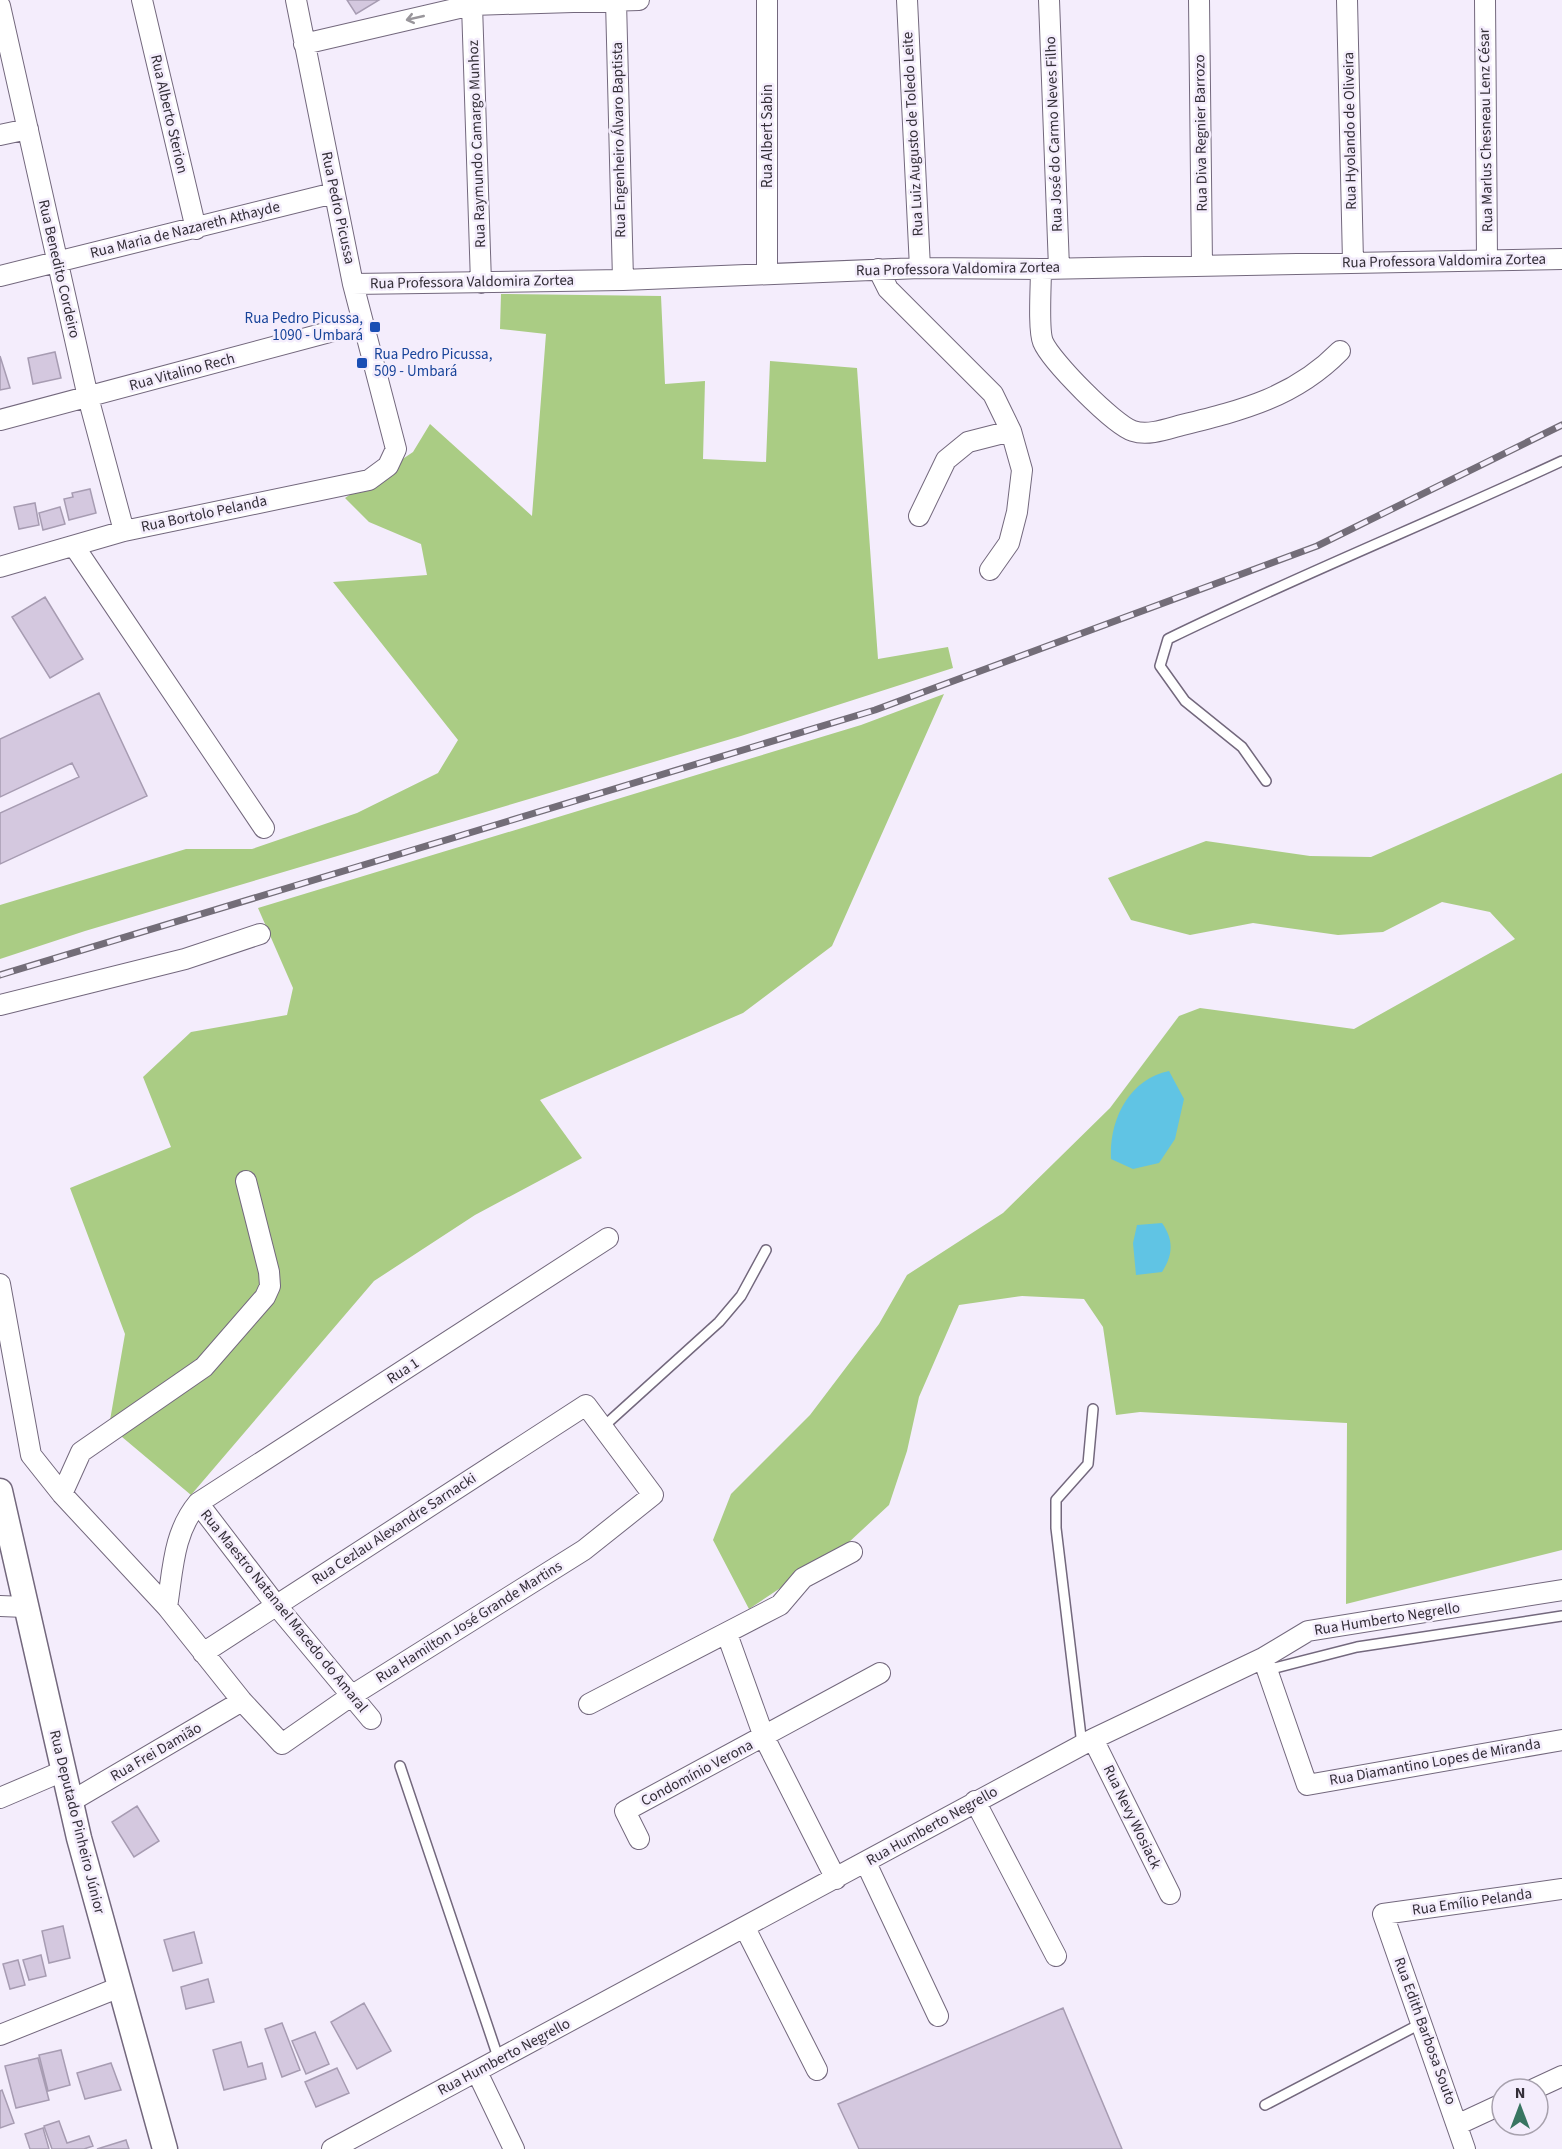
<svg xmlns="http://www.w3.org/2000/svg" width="1562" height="2149" viewBox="0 0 1562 2149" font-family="'Source Sans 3',sans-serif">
<rect width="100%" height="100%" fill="#f4edfc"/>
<path fill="#aacc84" d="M501,294l160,2 4,88 40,-3 -2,78 63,3 4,-101 87,7 21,291 70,-12 5,21 -212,68 -656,195 -85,28v-54l186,-56h66l105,-36 81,-40 20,-33 -125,-158 94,-7 -6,-31 -52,-22 -24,-24 68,-46 17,-28 102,92 14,-182 -46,-5z
M944,694l-112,252 -89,67 -203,87 42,58 -107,57 -101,66 -183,214 -82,-69 16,-92 -55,-146 101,-41 -28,-70 48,-45 96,-17 6,-27 -35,-80 603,-183z
M1562,773v777l-216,54 1,-181 -207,-11 -24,3 -13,-88 -19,-28 -62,-3 -63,9 -40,92 -12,54 -18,54 -41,38 -99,66 -36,-69 18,-46 79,-79 69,-91 28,-49 96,-62 107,-105 69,-92 21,-8 154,21 161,-90 -25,-27 -48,-10 -59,30 -45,3 -85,-12 -63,12 -59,-15 -23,-42 98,-37 104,15 61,1z"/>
<path fill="#60c4e4" d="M1169,1071l15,28 -9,40 -16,24 -26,6 -22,-10c-2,-39 18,-80 58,-88z
M1162,1223c12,17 11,32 0,49l-26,3 -3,-32 4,-18z"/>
<path fill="#d4c8df" stroke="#a79cb2" stroke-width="1.5" d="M347,0h32l-23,14z
M55,352l6,26 -28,6 -5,-26z
M0,356l10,32 -10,2z
M90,489l6,24 -27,7 -5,-21 9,-2 -1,-4z
M35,503l4,22 -20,4 -5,-22z
M60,507l5,17 -22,6 -4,-17z
M45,597l38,62 -33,19 -38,-61z
M99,693l48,103 -147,68v-51l79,-36 -7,-14 -72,34v-58z
M137,1806l22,35 -25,16 -22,-35z
M63,1926l7,32 -21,5 -7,-32z
M194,1932l8,31 -29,8 -9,-31z
M41,1955l5,21 -17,4 -6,-20z
M18,1960l7,25 -15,4 -7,-25z
M208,1979l6,23 -28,7 -5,-22z
M364,2003l27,48 -34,18 -26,-47z
M1063,2008l59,141h-263l-21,-45z
M282,2023l18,47 -18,7 -17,-48z
M315,2032l14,32 -23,10 -14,-33z
M241,2042l7,25 14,-4 4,16 -42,11 -11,-40z
M61,2050l9,35 -22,6 -9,-36z
M38,2058l11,42 -33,8 -11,-42z
M111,2063l10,27 -36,9 -8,-26z
M337,2068l12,25 -33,14 -11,-25z
M2,2090l12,33 -14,5v-37z
M59,2121l8,22 22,-7 4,10 -9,3h-32l-8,-23z
M43,2128l6,21h-19l-5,-15z
M126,2140l3,9h-32z"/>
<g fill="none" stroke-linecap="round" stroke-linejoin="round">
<g stroke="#73687d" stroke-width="12">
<path id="service" d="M1266,781l-24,-34 -57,-46 -25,-35 8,-27c129,-63 263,-117 394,-178
M603,1427l116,-105 22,-26 25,-46
M1267,1670l90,-23 205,-31
M1082,1745l-26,-217v-28l32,-36 5,-55
M400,1766l99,294
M1265,2105l157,-82"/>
</g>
<g stroke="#73687d" stroke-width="22">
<path id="minor" d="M142,0l54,229
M767,0v273
M907,0l13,268
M1049,0l10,268
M1199,0l3,265
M1347,0l6,262
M1485,0l2,259
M616,1l7,279
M472,5l9,278
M0,6l88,391 36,134
M304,44l168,-39 167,-5
M0,135l28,-6
M878,269l10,20 105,105 18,37 11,39 -5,42 -8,31 -19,27
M1041,269c0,16 -3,61 2,73 8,19 71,83 90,89 15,5 34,-2 49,-6 61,-15 113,-28 158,-74
M0,276l334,-83
M353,284l270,-4 297,-12 121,1 521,-10
M0,420l363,-97
M919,516l27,-56 22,-18 43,-11
M74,546l190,282
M0,567l124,-36 245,-51 19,-14 8,-17 -43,-165 -57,-284
M0,1005l185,-46 75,-25
M0,1284l31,171 31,39 105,113 75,94 40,43 69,-48 233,-146 69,-55 -67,-90 -383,248
M62,1494l19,-42 123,-85 61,-70 5,-11 -1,-14 -23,-91
M198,1503l78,102 95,114
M0,1606l25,1
M167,1607c6,-37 6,-74 31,-104l410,-265
M727,1634l37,103 72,142
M1263,1658l44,127 255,-45
M589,1704l191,-99 23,-27 49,-26
M1093,1739l77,155
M0,1798l63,-27
M975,1801l81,155
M70,1802l172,-101
M639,1839l-14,-28 255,-138
M866,1863l72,153
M745,1928l72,142
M0,2035l120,-48
M477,2072l37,77
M1534,2089l28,-13
M1459,2124l43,-20
M332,2149l761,-410 170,-81 45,-27 254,-41
M1465,2149l-82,-235 179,-25"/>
</g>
<g stroke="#73687d" stroke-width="27">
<path id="tertiary" d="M0,1491l79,347 86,311"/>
</g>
<use href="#service" stroke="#fff" stroke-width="9"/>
<use href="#minor" stroke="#fff" stroke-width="20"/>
<use href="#tertiary" stroke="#fff" stroke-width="24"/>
<g stroke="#736d78" stroke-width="7">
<path id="rail" d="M0,975l875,-265 442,-164 245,-121"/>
</g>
<use href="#rail" stroke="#f4edfc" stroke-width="4.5" stroke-dasharray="14" stroke-linecap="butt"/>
</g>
<defs><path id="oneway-shaft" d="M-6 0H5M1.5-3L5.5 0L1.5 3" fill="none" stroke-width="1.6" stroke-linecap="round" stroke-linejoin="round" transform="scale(1.5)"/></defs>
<use stroke="#99969b" href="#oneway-shaft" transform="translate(415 18) rotate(167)"/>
<g fill="#1a4fb4" stroke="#f4edfc" stroke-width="2">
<rect x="369" y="321" width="12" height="12" rx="3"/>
<rect x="356" y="357" width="12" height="12" rx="3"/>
</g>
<g text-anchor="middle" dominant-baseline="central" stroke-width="5" stroke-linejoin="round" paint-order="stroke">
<g font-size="15" fill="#332e37" stroke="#f4edfc">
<text transform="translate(169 114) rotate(77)">Rua Alberto Sterion</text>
<text transform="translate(1486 130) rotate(-91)">Rua Marlus Chesneau Lenz César</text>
<text transform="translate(1350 131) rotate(-91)">Rua Hyolando de Oliveira</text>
<text transform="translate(1201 133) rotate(-91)">Rua Diva Regnier Barrozo</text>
<text transform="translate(913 134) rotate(-93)">Rua Luiz Augusto de Toledo Leite</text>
<text transform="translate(1054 134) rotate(-92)">Rua José do Carmo Neves Filho</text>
<text transform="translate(767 136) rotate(-90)">Rua Albert Sabin</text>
<text transform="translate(619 140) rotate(-91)">Rua Engenheiro Álvaro Baptista</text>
<text transform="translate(477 144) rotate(-92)">Rua Raymundo Camargo Munhoz</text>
<text transform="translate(338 208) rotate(78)">Rua Pedro Picussa</text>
<text transform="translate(185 230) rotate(-14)">Rua Maria de Nazareth Athayde</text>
<text transform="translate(1444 261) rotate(-1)">Rua Professora Valdomira Zortea</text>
<text transform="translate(59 269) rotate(77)">Rua Benedito Cordeiro</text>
<text transform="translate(958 269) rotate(-1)">Rua Professora Valdomira Zortea</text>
<text transform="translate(472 282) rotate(-1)">Rua Professora Valdomira Zortea</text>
<text transform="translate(182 372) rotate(-15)">Rua Vitalino Rech</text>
<text transform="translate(204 514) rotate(-12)">Rua Bortolo Pelanda</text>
<text transform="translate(403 1371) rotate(-33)">Rua 1</text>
<text transform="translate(394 1529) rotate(-33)">Rua Cezlau Alexandre Sarnacki</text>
<text transform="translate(284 1611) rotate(51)">Rua Maestro Natanael Macedo do Amaral</text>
<text transform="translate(1387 1619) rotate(-9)">Rua Humberto Negrello</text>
<text transform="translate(469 1622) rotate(-32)">Rua Hamilton José Grande Martins</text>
<text transform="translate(156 1752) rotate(-30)">Rua Frei Damião</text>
<text transform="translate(1435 1762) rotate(-10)">Rua Diamantino Lopes de Miranda</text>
<text transform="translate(697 1773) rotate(-28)">Condomínio Verona</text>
<text transform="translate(1132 1817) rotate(64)">Rua Nevy Wosiack</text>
<text transform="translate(77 1822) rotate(76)">Rua Deputado Pinheiro Júnior</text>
<text transform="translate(932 1826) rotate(-29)">Rua Humberto Negrello</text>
<text transform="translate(1472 1902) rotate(-8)">Rua Emílio Pelanda</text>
<text transform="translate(1425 2031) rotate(70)">Rua Edith Barbosa Souto</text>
<text transform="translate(504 2057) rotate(-28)">Rua Humberto Negrello</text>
</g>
<g font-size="15" fill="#164399" stroke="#f4edfc" text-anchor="end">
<text x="363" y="318">Rua Pedro Picussa,<tspan x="363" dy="17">1090 - Umbará</tspan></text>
<text x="374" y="354" text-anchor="start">Rua Pedro Picussa,<tspan x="374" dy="17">509 - Umbará</tspan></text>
</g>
</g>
<g transform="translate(1520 2107)"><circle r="28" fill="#f4edfc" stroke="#a7a1ad" stroke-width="1.5"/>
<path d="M0-4.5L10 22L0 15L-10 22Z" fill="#387561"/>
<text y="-9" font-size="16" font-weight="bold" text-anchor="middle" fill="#332e37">N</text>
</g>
</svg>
